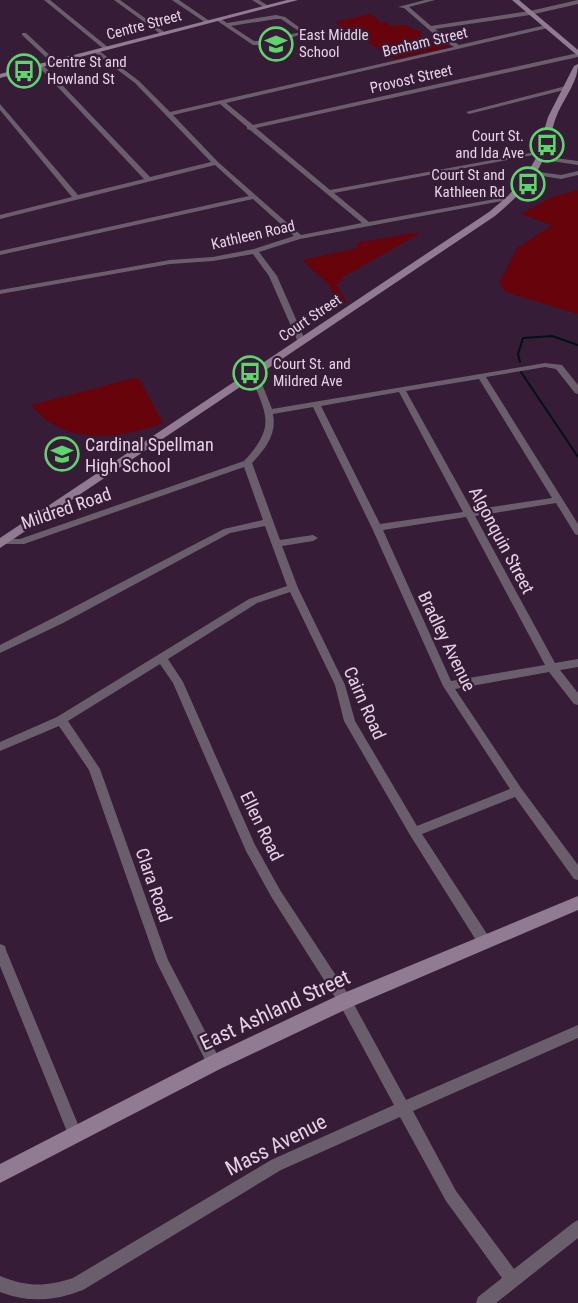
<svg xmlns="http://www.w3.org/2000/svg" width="578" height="1303" viewBox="0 0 578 1303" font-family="'Roboto Condensed',sans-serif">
<rect width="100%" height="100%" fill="#371c38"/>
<path fill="#67030b" d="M371,14l10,9 5,-1 5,4 15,-1 8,5h5l3,7h-5l1,4 18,-3 14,9 -55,12 -61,-37z
M578,190v124l-73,-22 -6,-9 18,-35 35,-23 -32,-11 32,-17z
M418,232l1,2 -78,44 2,2 -7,5 11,17 -8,4 -10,-21 -27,-25 56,-12 -2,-5z
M134,378l5,1 24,44c-44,17 -100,23 -132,-18z"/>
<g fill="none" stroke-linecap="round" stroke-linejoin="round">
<path stroke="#001215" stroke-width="2" d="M520,362l-2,-8 5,-16 29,-2 26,9
M521,372l57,85"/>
<path fill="#6b5e6c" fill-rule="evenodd" d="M44,0h6l59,48v2h-4z
M114,0h6l47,34 -5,1z
M172,0h7l32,22 -5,1z
M252,0h7l11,7 -5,1z
M425,0h10l-26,7 22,19 99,-15 48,-11v4l-48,11 -95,14 24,16 87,-20 3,2 -1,1 -322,75 27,22 325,-72v4l-322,71 74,62 211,-39 3,2 -210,40 35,29 142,-26 2,1v2l-213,40 -41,13 18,24 29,66 -4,2 -4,-2 -29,-66 -16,-22 -40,7 -43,3 -170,30v-4l170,-30 43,-3 41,-8 40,-13 -41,-37 -253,56v-4l249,-55 -34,-31 -215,54v-4l72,-18 -72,-87v-6l78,91 66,-16 -105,-112v-2h4l107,112 61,-15 -76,-79 -41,-31v-2h4l41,31 31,31 284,-65 -19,-12 -31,-27 -6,-1zM220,104l27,23v2l3,1 112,93 -61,12 -83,-73 -45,-47z
M276,15l9,2 22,16 -43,12h-11l-37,-25 5,-1 6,4zM276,19h5l19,13 -36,9h-10l-23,-15z
M22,33h4l31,29v2h-4l-31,-29z
M566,86l3,2 -1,1 -99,25 -3,-2z
M540,156l38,5v4l-40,-6v-2z
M532,171l29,4 17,-4v4l-17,4 -31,-5 -1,-1z
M545,363l17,2 16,20v9l-3,-1 -19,-24 -11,-2 -59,10 92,147v11l-3,-1 -19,-31 -81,13 80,147 23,-4v8l-18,3 18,23v12l-4,-1 -25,-32 -94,17 66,99 57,77v15l-4,-1 -59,-82 -93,37 67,103 1,4 -1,4 -5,2 -5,-2 -69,-110 -66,-114 -9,-36 -45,-93 -33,11 -89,56 15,23 72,163 25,45 70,107 56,103 172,-75v13l-165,73 43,80 58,78 59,-46 5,-3v18l-82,65h-20l2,-6 24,-19 -56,-77 -46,-84 -119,53 -198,120c-28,11 -55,13 -83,2v-16c27,11 46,11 73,2l198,-118 123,-55 -54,-100 -68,-107 -26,-47 -73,-168 -13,-19 -92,57 32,48 68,191 51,98 2,5 -2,5 -5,2 -5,-2 -53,-107 -67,-191 -30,-44 -59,25v-9l57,-25 192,-118 38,-13 -22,-60 -35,7 -167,90 -63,30v-8l55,-28 169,-88 39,-9 -19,-53 -220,77h-23l-1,-3 4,-2h16l224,-78c33,-36 22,-46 6,-87l1,-2h3l4,2 14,35zM479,379l73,119 -80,12 -66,-119zM399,392l64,120 -83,12 -59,-118zM313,407l59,121 71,158 67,103 -93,37 -62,-105 -10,-36 -47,-97 -16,-42 31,-5 5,-3 -5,-3 -33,5 -28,-77c13,-14 25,-28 21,-49zM466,517l79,148 -94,16 -68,-151z
M0,944l5,2 1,4 76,184 -2,5 -5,2 -5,-2 -70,-173z"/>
<path fill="#917b92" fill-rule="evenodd" d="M287,0h11l-298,78v-4z
M512,0h7l59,50v6z
M578,64c0,18 -14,34 -21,51 -6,14 -7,30 -14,45 -10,22 -29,40 -48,56l-495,332v-10l489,-326 19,-16 20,-24 8,-14 12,-41 26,-51z
M578,896v14l-227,97 -131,62 -220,114v-19l208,-107 131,-62z"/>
</g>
<defs>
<g id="school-ring" transform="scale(1.725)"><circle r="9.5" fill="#371c38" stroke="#5ed56c" stroke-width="1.5"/><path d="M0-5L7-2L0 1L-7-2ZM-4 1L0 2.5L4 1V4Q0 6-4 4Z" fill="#5ed56c"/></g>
<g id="bus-ring" transform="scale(1.725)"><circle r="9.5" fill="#371c38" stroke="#5ed56c" stroke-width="1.5"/><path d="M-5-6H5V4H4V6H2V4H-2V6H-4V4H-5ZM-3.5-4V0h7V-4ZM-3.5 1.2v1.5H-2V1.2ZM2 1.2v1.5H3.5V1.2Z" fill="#5ed56c"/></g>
</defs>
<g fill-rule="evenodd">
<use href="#school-ring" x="276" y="44"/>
<use href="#bus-ring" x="24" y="71"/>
<use href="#bus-ring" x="547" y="145"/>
<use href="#bus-ring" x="528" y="184"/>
<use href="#bus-ring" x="250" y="373"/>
<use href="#school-ring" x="62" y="454"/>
</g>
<g text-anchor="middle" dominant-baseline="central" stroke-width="4.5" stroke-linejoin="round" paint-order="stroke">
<g font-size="15" fill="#e5d3e5" stroke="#371c38">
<text transform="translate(144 25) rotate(-15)">Centre Street</text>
<text transform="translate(425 42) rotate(-13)">Benham Street</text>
<text transform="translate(411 79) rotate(-13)">Provost Street</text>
<text transform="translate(253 235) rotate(-13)">Kathleen Road</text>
<text transform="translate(310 318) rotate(-34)">Court Street</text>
</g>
<g font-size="15" fill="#e5d3e5" stroke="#371c38" text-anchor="start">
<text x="299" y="35">East Middle<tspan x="299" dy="17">School</tspan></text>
<text x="47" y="62">Centre St and<tspan x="47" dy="17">Howland St</tspan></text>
<text x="524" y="136" text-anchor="end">Court St.<tspan x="524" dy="17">and Ida Ave</tspan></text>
<text x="505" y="175" text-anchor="end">Court St and<tspan x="505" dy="17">Kathleen Rd</tspan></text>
<text x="273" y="364">Court St. and<tspan x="273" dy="17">Mildred Ave</tspan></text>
</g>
<g font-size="18" fill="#e5d3e5" stroke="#371c38" text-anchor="start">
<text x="85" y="444">Cardinal Spellman<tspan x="85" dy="21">High School</tspan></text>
</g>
<g font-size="18" fill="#e5d3e5" stroke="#371c38">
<text transform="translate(66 508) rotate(-19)">Mildred Road</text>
<text transform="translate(502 540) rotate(62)">Algonquin Street</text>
<text transform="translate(447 641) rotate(64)">Bradley Avenue</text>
<text transform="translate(365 703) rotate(66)">Cairn Road</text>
<text transform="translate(262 826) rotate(64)">Ellen Road</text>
<text transform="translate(154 885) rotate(71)">Clara Road</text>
</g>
<g font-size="21" fill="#e5d3e5" stroke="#371c38">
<text transform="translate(275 1010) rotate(-25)">East Ashland Street</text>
<text transform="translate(276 1145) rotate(-27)">Mass Avenue</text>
</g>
</g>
</svg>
